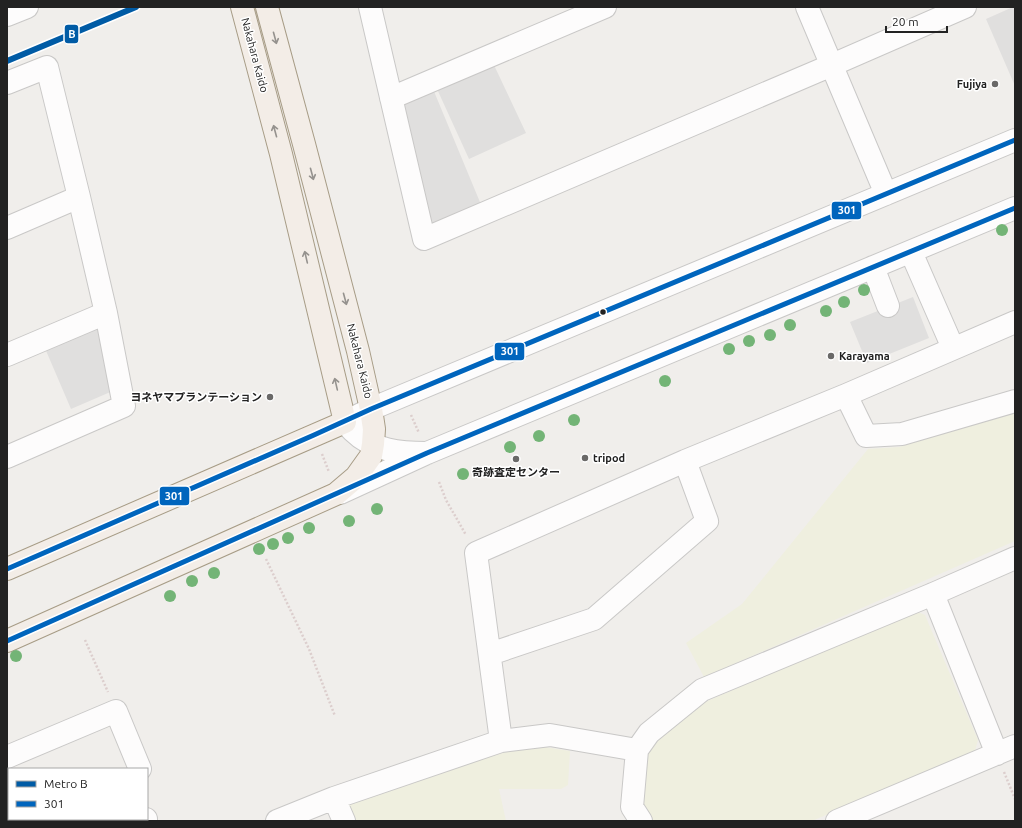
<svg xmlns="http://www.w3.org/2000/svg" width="1022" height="828" viewBox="0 0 1022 828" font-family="Ubuntu,'Noto Sans JP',sans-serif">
<rect width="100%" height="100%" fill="#f0eeeb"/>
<path fill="#efefdf" d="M1015,411v130l-311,136 -18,-34 56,-39 126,-155 31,-2 70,-23z
M915,611l10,4 53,125 -3,11 -163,70h-165l-8,-17 7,-51 7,-12 52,-39z
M532,745l38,6 -2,34 -7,4h-62l7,32h-155l-3,-8 1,-10 101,-36z"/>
<path fill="#e0dfde" d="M1013,7h2v79l-29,-67z
M493,63l33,70 -57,26 -32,-70z
M433,89l49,118 -52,18 -29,-124z
M913,297l16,41 -62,25 -17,-41z
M99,321l16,69 -44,19 -27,-63z"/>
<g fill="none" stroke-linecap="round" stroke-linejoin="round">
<g stroke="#c9c8c7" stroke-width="24">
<path id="minor" d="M370,7l54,232 408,-174 133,-58
M807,7l79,187
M7,15l20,-8
M7,83l40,-16 32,130 27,116 18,93 -117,51
M391,98l214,-91
M7,228l72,-31
M911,252l42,96
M873,267l15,39
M7,355l99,-42
M846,395l20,41 36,-2 113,-33
M427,453c-26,0 -54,-2 -74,-22 -3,-3 -5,-6 -8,-9l26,-13 644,-269
M340,493l87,-40 588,-245
M933,594l64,160
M490,654l104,-35 113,-98 -22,-60
M501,741l-25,-188 209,-92 161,-66 169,-73
M637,750l-5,57 9,14
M7,757l109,-46 24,58
M334,798l10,23
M146,819v2
M277,821l57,-23 167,-57 49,-6 87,15 12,-17 53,-43 231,-96 82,-36
M837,821l178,-75"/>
</g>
<g stroke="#a79c86" stroke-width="24">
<path id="major" d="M7,569l338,-147 -64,-268 -39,-147
M7,641l329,-147 20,-17 15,-21 2,-12 1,-15 -3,-20 -13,-58 -54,-207 -37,-137"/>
</g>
<path stroke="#dccecd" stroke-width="2.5" stroke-dasharray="2 2" stroke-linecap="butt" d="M411,415l8,18
M322,454l7,18
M439,482l7,18 20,35
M266,559l43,90 26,67
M85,640l23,52
M1004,772l11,27"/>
<use href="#minor" stroke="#fdfcfc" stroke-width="22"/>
<use href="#major" stroke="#f3ede7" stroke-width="22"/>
<g stroke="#fff" stroke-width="8">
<path id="bus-1" d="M7,569l307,-134 57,-26 644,-269
M7,641l420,-188 588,-245"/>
</g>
<use href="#bus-1" stroke="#0065bd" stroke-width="5"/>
<g stroke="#fff" stroke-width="9">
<path id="metro-1" d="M7,61l129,-54"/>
</g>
<use href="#metro-1" stroke="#005ba5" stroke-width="6"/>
</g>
<g fill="#73b476">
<circle cx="1002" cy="230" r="6"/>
<circle cx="864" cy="290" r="6"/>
<circle cx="844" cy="302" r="6"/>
<circle cx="826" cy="311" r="6"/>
<circle cx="790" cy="325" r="6"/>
<circle cx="770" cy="335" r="6"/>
<circle cx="749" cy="341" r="6"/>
<circle cx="729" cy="349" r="6"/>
<circle cx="665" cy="381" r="6"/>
<circle cx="574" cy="420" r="6"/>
<circle cx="539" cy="436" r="6"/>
<circle cx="510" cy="447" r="6"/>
<circle cx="463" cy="474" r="6"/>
<circle cx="377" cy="509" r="6"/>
<circle cx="349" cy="521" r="6"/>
<circle cx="309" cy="528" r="6"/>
<circle cx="288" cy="538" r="6"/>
<circle cx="273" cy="544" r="6"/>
<circle cx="259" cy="549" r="6"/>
<circle cx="214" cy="573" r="6"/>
<circle cx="192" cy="581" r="6"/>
<circle cx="170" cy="596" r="6"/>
<circle cx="16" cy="656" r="6"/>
</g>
<defs><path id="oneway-shaft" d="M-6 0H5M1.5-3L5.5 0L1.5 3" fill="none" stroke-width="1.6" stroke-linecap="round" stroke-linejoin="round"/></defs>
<g stroke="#95928e">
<use href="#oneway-shaft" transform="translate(275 38) rotate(75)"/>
<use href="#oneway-shaft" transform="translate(275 131) rotate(-105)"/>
<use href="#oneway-shaft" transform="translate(312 174) rotate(75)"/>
<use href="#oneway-shaft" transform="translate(306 257) rotate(-103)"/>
<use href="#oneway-shaft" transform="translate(345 299) rotate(75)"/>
<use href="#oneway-shaft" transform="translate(336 384) rotate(-103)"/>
</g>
<g fill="#6a6968" stroke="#fff" stroke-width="1.5">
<circle cx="995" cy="84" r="4"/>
<circle cx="831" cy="356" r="4"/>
<circle cx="270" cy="397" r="4"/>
<circle cx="585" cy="458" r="4"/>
<circle cx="516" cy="459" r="4"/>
</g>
<circle fill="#222" stroke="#fff" stroke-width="1.5" cx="603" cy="312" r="3.5"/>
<g text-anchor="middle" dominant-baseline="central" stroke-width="3" stroke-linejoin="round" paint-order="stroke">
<g font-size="11" fill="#222" stroke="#fff">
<text transform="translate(255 55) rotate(75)">Nakahara Kaido</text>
<text transform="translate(360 361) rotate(76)">Nakahara Kaido</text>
</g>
<g font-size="11" font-weight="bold" fill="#222" stroke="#fff" text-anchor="end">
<text x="987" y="84">Fujiya</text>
<text x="839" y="356" text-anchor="start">Karayama</text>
<text x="262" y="397">ヨネヤマプランテーション</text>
<text x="593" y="458" text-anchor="start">tripod</text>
<text x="516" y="472" text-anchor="middle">奇跡査定センター</text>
</g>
</g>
<g stroke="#fff" stroke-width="1.5">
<rect x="64" y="24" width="15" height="20" rx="4" fill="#005ba5"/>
<rect x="831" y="201" width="31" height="19" rx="4" fill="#0065bd"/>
<rect x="494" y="342" width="31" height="19" rx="4" fill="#0065bd"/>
<rect x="159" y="486" width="31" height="20" rx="4" fill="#0065bd"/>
</g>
<g font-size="11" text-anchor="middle" font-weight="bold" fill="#fff">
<text x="72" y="38">B</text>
<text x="847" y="214">301</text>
<text x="510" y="355">301</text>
<text x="174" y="500">301</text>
</g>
<rect width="1022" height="828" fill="none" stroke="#222222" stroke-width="16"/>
<rect x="8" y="768" width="140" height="52" fill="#ffffff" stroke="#a7a7a7"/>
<rect x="16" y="781" width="20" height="6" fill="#005ba5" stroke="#a7a7a7"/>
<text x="44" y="788" font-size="12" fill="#222222">Metro B</text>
<rect x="16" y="801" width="20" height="6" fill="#0065bd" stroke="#a7a7a7"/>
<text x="44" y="808" font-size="12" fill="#222222">301</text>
<path d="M886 26v6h61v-6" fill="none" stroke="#222222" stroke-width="2"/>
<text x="892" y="26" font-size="12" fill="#222222" stroke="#ffffff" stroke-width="3" paint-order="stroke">20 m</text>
</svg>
